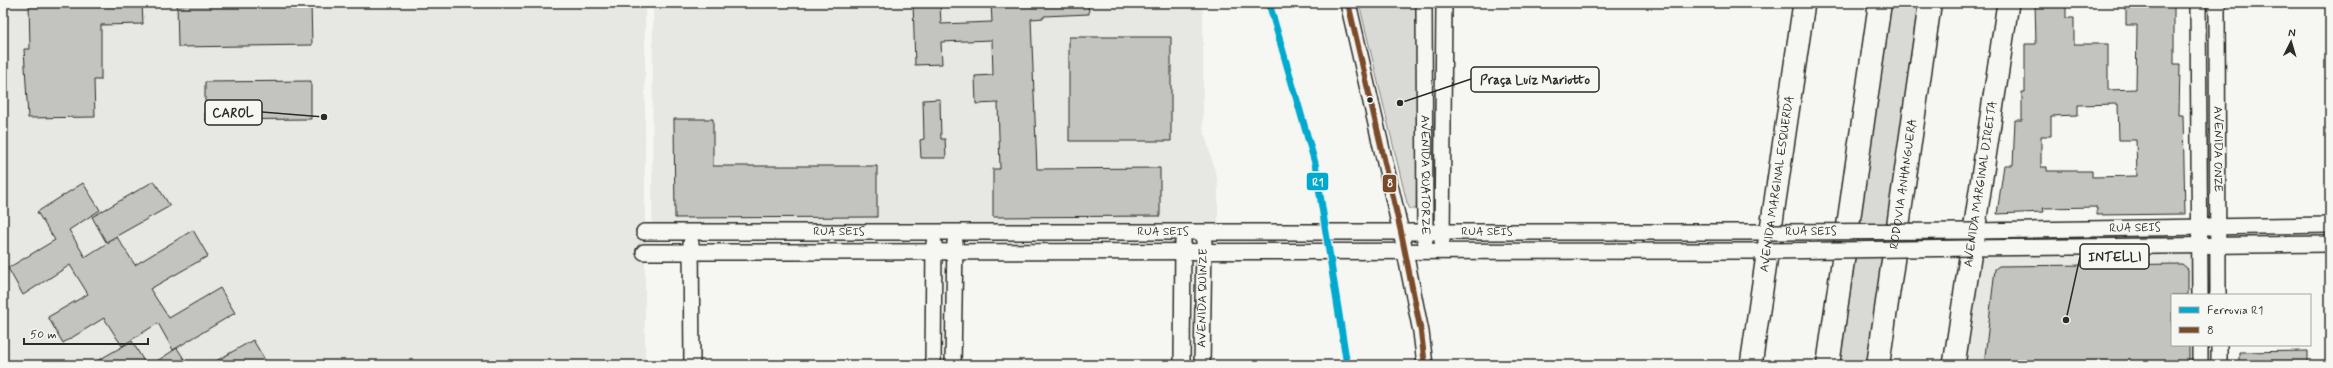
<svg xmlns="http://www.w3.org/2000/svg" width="2333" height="368" viewBox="0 0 2333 368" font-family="Mynerve,sans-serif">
<rect width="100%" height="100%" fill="#f6f6f2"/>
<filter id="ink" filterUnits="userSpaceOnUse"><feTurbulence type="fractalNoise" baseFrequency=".025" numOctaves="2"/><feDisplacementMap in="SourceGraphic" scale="8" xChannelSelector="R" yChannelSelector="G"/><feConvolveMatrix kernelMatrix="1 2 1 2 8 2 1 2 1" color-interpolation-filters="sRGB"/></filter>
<g filter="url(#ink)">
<path fill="#e7e7e3" d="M3,3h642v362h-642z
M653,3h550v125l15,54v49l-566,1z
M2199,246l1,49h-28v50h28v20h-246l18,-117z"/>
<path fill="#d9d9d5" stroke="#828280" d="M1359,3h60l-3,206h-6l-3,-6z
M1890,3h30l-52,362h-30z"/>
<path fill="#c3c3c0" stroke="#2b2b2b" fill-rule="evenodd" d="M29,3h113l1,21 -42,1v55h-7l1,37 -67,1 -4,-69h6z
M177,3h134l1,42 -134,2z
M913,3h27l1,21 51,-2 -1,-19h97l1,11 -45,2v2l-13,1 6,150 123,-1v48l-167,1v-48h7l-2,-66 -22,1 -1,-28 18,-1 -1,-35 -51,2 1,22 -27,1z
M2035,3h31v15h8v26h34v46l28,-1 1,-64h-11v-22h48v61h6l-1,51h4l2,99 -88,1v-8l-54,1 1,4 -47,2 7,-49h9l2,-45h7v-28h3v-48h11zM2118,104l1,36h17l1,36 -45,1v-6h-45v-4h-6v-31h10v-20l27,-1v-10z
M1069,37h102v104h-102z
M311,81v38l-106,1v-38z
M940,99l1,40h4l1,19h-25l-1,-18 4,-1 -1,-39z
M674,119h39v47h164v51l-202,1z
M154,181l16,25 -64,36 -14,-25z
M83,183l17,27 -31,20 16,27 32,-20 18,28 58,-35 15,26 -58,33 19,29 51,-30 15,25 -62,37 -15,-27 -36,23 -18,-28 -41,25 -15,-26 40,-23 -18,-29 -47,30 -15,-27 47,-28 -18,-28z
M2182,264l6,5v26h-16v50h17v20h-205l11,-96 4,-3z
M253,340l15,25h-59z
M132,341l14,24h-56z
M177,348l11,17h-37z
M2308,351v14h-69v-13z"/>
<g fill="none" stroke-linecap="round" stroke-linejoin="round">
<g stroke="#2b2b2b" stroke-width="18">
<g id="street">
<path d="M1348,3l53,229 20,100 4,33"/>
<path id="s1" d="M1424,3l1,237"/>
<path d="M2198,3l2,292"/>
<path id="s2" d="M2217,3l1,292"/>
<path id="s3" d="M1974,231l356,-6"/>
<path id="s4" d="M644,232h1126"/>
<path d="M1442,241l2,-238"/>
<path d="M691,243l1,122"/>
<path d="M1971,248l359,-4"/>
<path d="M644,252l1124,-1"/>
<path d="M2200,345v20"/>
<path d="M2219,345v20"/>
<path d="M933,365l1,-122"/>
<path d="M953,365l2,-123"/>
<path d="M1182,365l1,-124"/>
<path id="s5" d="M1202,365l2,-123"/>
</g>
</g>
<g stroke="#2b2b2b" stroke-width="24">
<g id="secondary">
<path id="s6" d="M1751,365l53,-362"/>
<path id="s7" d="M1954,365l54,-362"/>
</g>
</g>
<g stroke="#2b2b2b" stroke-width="25">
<g id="highway">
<path d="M1828,365l52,-362"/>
<path id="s8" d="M1878,365l52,-362"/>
</g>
</g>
<use href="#street" stroke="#f6f6f2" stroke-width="15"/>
<use href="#secondary" stroke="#f6f6f2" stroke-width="21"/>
<use href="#highway" stroke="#f6f6f2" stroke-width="22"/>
<g stroke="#2b2b2b" stroke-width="18" stroke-linecap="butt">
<g id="street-bridge">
<path id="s9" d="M1770,232l204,-1"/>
<path d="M1768,251l203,-3"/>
</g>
</g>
<use href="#street-bridge" stroke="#f6f6f2" stroke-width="15"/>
<g stroke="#f6f6f2" stroke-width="9">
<path id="bus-1" d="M1348,3l53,229 20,100 4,33"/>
</g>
<use href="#bus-1" stroke="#7a4b2a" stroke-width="6"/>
<g stroke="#f6f6f2" stroke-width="10">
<path id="rail-1" d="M1269,3l46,160 32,202"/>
</g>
<use href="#rail-1" stroke="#00a9ce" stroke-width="7"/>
</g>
</g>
<circle fill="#2b2b2b" stroke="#f6f6f2" stroke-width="1.5" cx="1370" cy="100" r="3.5"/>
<g text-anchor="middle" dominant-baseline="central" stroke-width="3.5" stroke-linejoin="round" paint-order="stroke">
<g font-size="12" fill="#2b2b2b" stroke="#f6f6f2">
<text stroke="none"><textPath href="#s2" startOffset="146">AVENIDA ONZE</textPath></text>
<text stroke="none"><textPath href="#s1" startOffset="172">AVENIDA QUATORZE</textPath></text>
<text stroke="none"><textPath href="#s6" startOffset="183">AVENIDA MARGINAL ESQUERDA</textPath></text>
<text stroke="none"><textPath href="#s8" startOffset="183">RODOVIA ANHANGUERA</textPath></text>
<text stroke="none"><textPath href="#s7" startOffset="183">AVENIDA MARGINAL DIREITA</textPath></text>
<text stroke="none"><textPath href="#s3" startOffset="161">RUA SEIS</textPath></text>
<text stroke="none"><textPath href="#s4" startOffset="195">RUA SEIS</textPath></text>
<text stroke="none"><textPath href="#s4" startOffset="519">RUA SEIS</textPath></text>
<text stroke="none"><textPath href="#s4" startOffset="843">RUA SEIS</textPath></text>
<text stroke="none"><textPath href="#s9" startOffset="41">RUA SEIS</textPath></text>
<text stroke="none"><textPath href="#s5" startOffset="67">AVENIDA QUINZE</textPath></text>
</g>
</g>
<path fill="none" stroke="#2b2b2b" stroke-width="1.5" d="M1400 103L1471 79M324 117L262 112M2066 320L2080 257"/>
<g fill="#2b2b2b" stroke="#f6f6f2" stroke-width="1.5">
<circle cx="1400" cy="103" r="4"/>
<circle cx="324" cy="117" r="4"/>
<circle cx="2066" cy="320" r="4"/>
</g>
<g fill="#f6f6f2" stroke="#2b2b2b" stroke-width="1.5">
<rect x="1471" y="67" width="128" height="25" rx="4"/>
<rect x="205" y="100" width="57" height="25" rx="4"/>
<rect x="2080" y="244" width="69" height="25" rx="4"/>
</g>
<g font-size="13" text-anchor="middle" font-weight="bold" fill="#2b2b2b">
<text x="1535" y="84">Praça Luiz Mariotto</text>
<text x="233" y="117">CAROL</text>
<text x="2115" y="261">INTELLI</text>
</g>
<g stroke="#f6f6f2" stroke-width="1.5">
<rect x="1306" y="172" width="23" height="19" rx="4" fill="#00a9ce"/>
<rect x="1382" y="174" width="15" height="19" rx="4" fill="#7a4b2a"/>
</g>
<g font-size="11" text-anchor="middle" font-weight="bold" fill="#fff">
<text x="1318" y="186">R1</text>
<text x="1390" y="187">8</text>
</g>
<rect width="2333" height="368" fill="none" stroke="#f6f6f2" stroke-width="16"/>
<rect x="8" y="8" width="2317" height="352" fill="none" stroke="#2b2b2b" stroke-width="1.5" filter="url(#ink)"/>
<rect x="2171" y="294" width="140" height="52" fill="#f6f6f2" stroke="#a5a5a2"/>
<rect x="2179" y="307" width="20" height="6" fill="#00a9ce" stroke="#a5a5a2"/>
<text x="2207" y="314" font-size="12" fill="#2b2b2b">Ferrovia R1</text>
<rect x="2179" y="327" width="20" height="6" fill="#7a4b2a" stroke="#a5a5a2"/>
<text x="2207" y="334" font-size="12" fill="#2b2b2b">8</text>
<g transform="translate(2291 42) rotate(5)" stroke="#f6f6f2" stroke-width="3" paint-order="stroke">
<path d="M0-3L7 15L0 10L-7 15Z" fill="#2b2b2b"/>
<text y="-6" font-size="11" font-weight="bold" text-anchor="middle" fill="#2b2b2b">N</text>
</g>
<path d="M24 338v6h124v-6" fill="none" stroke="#2b2b2b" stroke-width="2"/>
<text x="30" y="338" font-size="12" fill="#2b2b2b" stroke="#f6f6f2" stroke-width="3" paint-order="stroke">50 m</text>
</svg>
